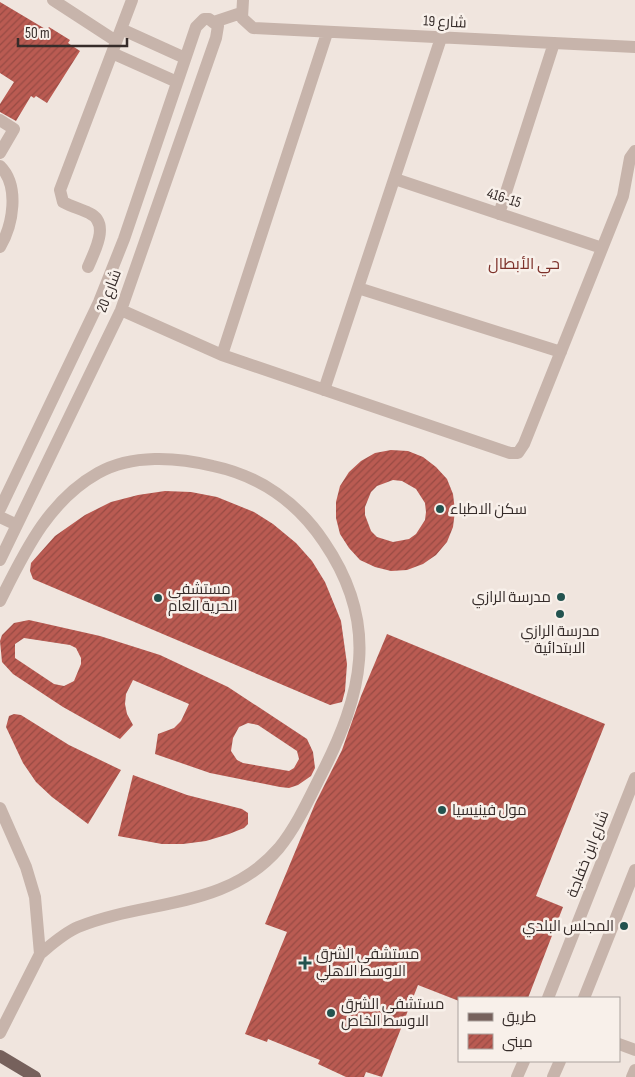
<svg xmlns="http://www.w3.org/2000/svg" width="635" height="1077" viewBox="0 0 635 1077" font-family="'Sofia Sans Condensed',Cairo,sans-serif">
<defs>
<pattern id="building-hatch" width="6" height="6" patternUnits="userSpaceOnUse" patternTransform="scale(1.25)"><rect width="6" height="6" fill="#ba5b52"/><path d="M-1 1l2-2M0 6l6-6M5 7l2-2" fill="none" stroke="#984b44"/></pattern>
</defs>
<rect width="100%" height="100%" fill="#f0e5de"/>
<path fill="url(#building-hatch)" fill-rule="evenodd" d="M0,2l47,28 2,-3 21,13 -2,3 12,8 -33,52 -11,-7 -2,2 -3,-2 -15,25 -16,-9v-8l14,-22 -14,-9z
M391,450l17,1 15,6 13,10 11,12 6,15 2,17 -2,16 -6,15 -11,13 -13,9 -16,6 -16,1 -16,-4 -15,-7 -11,-12 -9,-14 -4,-16v-16l4,-16 9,-14 12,-11 14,-8zM393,480l9,1 14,8 9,14 1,9 -1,8 -9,14 -7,5 -16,3 -16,-5 -6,-6 -6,-16v-8l6,-15 6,-6z
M165,491l26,1 26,5 37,15 19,12 23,19 16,18 13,21 16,39 6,43 -2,27 -3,11 -12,3 -297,-126 -3,-8 1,-8 24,-27 30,-21 26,-13 27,-7z
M29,620l71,16 60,19 68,32 79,52 6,13 2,16 -4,8 -13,9 -9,3 -9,-1 -70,-14 -55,-19 3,-20 16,-6 7,-7 8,-17 -56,-24 -7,14 -1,10 2,10 6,11 -13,14 -57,-32 -50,-33 -11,-12 -2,-21 2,-6 12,-12zM24,638l46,7 6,3 5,10v6l-7,17 -10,5 -10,-2 -39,-26v-14zM248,723l10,2 39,26 2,8 -5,9 -5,3 -46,-8 -6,-3 -6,-9 2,-13 6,-11z
M387,634l218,90 -69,172 27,11 -35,91h-69v3l-41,-16 -36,92 -16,-5 -2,5h-18l-28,-13 2,-4 -52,-21 -1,3 -22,-8 42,-102 -22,-8 50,-120 27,-54 19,-54z
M14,714l7,1 48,30 52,25 -33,54 -36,-27 -16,-15 -13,-19 -17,-36 3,-11z
M133,775l54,20 55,14 6,4v11l-4,4 -15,6 -23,7 -23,3h-21l-44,-8z"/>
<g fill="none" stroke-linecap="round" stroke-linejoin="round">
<path stroke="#c7b4ab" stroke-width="12" d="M53,0l63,41
M243,0l-1,18 11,10 382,19
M214,22l27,-9
M121,29l64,29
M112,53l65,29
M0,120l14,9 -14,24
M0,166c20,20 13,59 0,81
M395,179l207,69
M499,214l55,-171
M88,267c6,-15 23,-44 1,-54 -8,-4 -17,-6 -26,-11l-3,-12 72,-190
M358,288l203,64
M121,310l101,45 288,98h8l6,-9 99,-248 7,-38 5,-7
M222,355l105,-322
M324,390l117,-352
M0,509l99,-207 25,-63 72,-212 8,-8h5l9,7 -2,12 -95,272 -121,250
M0,517l17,8
M0,601c24,-48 48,-100 98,-128 34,-19 79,-16 115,-7 47,10 85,37 111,76 56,82 39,152 -4,235 -12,24 -24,50 -41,71 -53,62 -132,51 -201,79 -14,6 -26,17 -38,27l-5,-57 -9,-30 -26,-59
M548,998l87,-220
M584,998l51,-128
M0,1033l40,-79
M619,1044l16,6
M517,1077l7,-16
M553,1077l7,-16
M632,1077l3,-7"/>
<path stroke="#76615c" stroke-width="12" d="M0,1056l35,21"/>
</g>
<g fill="#23534f" stroke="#f8f0ea" stroke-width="2">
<circle cx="440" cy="509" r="5"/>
<circle cx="561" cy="597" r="5"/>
<circle cx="158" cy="598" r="5"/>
<circle cx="560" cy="614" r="5"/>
<circle cx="442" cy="810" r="5"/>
<circle cx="624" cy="926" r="5"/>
<path d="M302.5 955.5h5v5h5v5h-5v5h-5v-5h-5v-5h5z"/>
<circle cx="331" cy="1013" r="5"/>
</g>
<g text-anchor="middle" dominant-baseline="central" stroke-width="5" stroke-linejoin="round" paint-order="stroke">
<g font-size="15" fill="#362c2a" stroke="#f8f0ea">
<text transform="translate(445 22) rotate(3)">شارع 19</text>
<text transform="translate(504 198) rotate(18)">416-15</text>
<text transform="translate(109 291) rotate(-69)">شارع 20</text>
<text transform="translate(588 854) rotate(-69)">شارع ابن خفاجة</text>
</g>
<g font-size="15" fill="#362c2a" stroke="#f8f0ea" text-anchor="start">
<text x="450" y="509">سكن الاطباء</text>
<text x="168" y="589">مستشفى<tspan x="168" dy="17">الحرية العام</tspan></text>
<text x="551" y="597" text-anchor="end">مدرسة الرازي</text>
<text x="560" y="631" text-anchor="middle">مدرسة الرازي<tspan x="560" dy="17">الابتدائية</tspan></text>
<text x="452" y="810">مول فينيسيا</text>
<text x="614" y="926" text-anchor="end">المجلس البلدي</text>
<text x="316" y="954">مستشفى الشرق<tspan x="316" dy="17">الاوسط الاهلي</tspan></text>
<text x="341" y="1004">مستشفى الشرق<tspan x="341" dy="17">الاوسط الخاص</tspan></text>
</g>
<g font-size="16" fill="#7d312a" stroke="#f8f0ea">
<text x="524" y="264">حي الأبطال</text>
</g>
</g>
<rect x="458" y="997" width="162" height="65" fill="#f8f0ea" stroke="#aaa29d"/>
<rect x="468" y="1013" width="25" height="8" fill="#76615c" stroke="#aaa29d"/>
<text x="502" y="1022" font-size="15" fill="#362c2a">طريق</text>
<rect x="468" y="1034" width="25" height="15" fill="url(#building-hatch)" stroke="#aaa29d"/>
<text x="502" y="1047" font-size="15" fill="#362c2a">مبنى</text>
<path d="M18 38v8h109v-8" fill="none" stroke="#362c2a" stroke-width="2.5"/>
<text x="25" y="38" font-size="15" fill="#362c2a" stroke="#f8f0ea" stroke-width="4" paint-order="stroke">50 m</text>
</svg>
